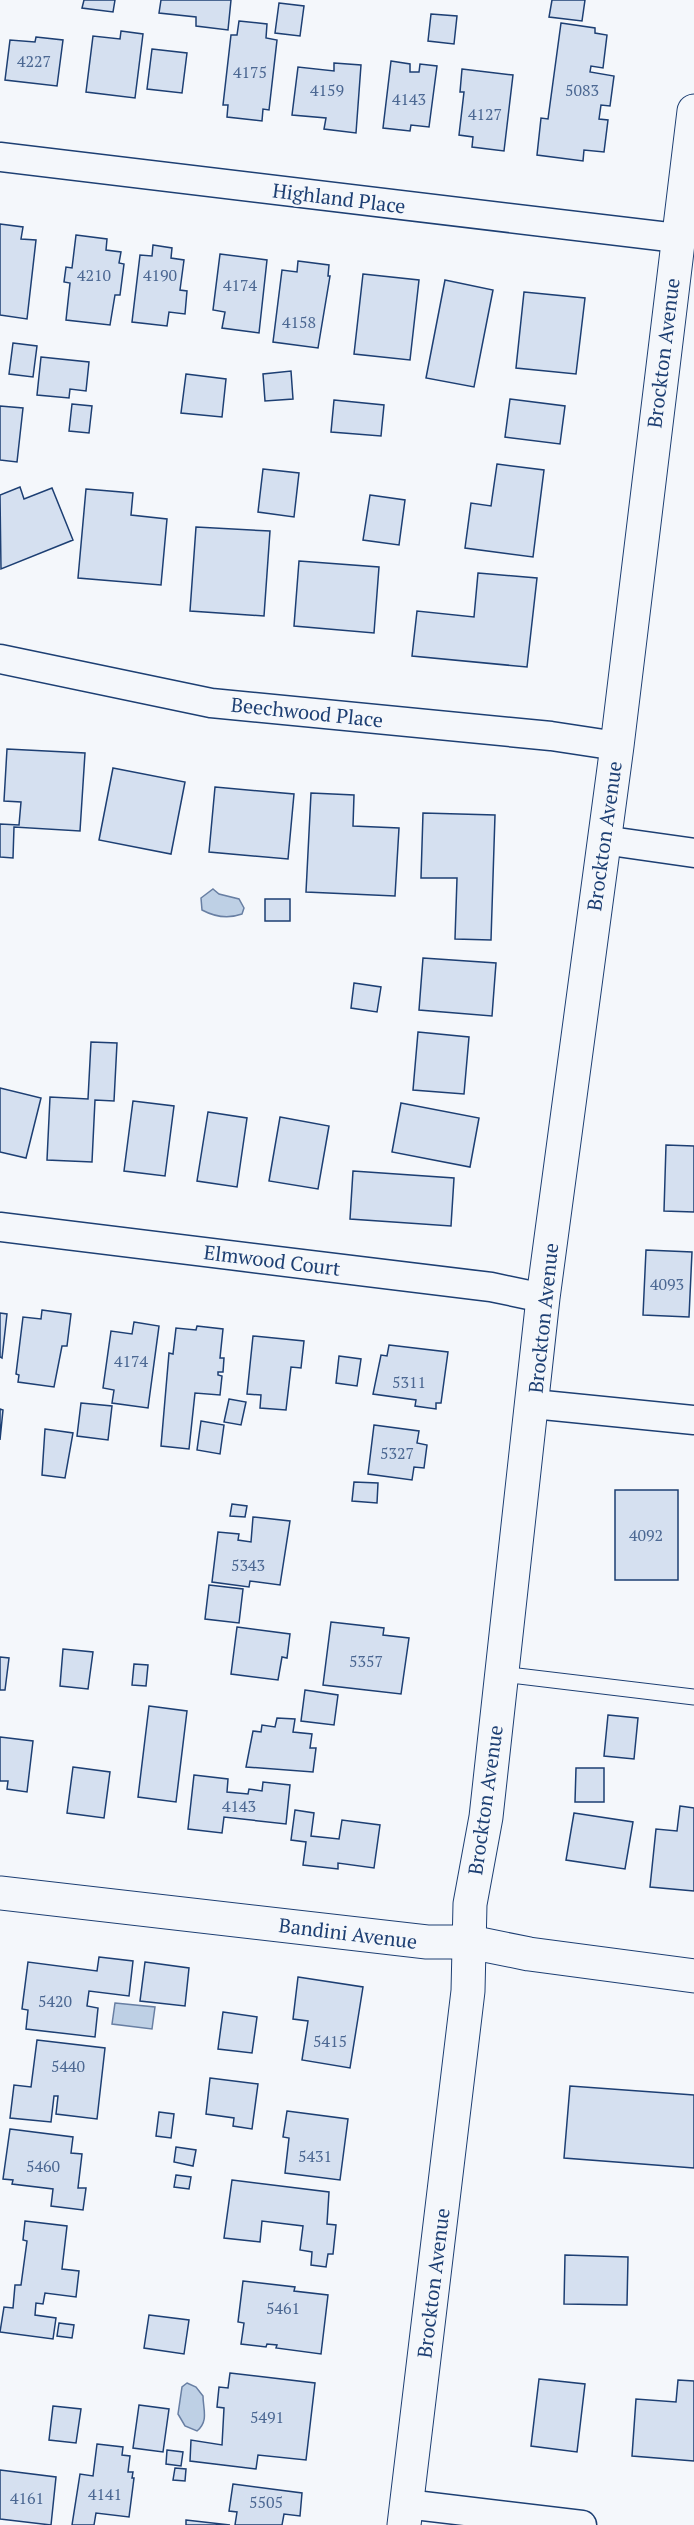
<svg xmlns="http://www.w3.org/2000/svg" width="694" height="2525" viewBox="0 0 694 2525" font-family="'PT Serif',serif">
<rect width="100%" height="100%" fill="#f4f7fb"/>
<path fill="#bed0e5" stroke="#687fa3" stroke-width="1.5" d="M213,889l6,5 20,5 5,9 -2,6c-14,5 -27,3 -40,-4l-1,-12z
M115,2003l40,4 -3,22 -40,-5z
M187,2383l9,4 7,9c0,13 6,25 -6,35l-12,-5 -7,-12 4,-27z"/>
<path fill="#d5e0f0" stroke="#1d3f73" stroke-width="1.5" d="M84,0h31l-2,12 -31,-4z
M161,0h70l-3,30 -32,-4v-9l-37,-4z
M552,0h33l-3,21 -33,-4z
M279,3l25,3 -4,30 -25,-3z
M431,14l26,2 -3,28 -26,-3z
M239,21l28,3 -1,14 11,2 -8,70 -6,-1 -1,12 -35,-4 1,-12h-5l8,-70h6z
M561,23l34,5v5l12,2 -4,33 -12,-2 -1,6 24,4 -4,30 -9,-1 -2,14 9,1 -4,32 -20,-2 -1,11 -46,-6 4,-37 7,1z
M121,31l22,3 -8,64 -49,-6 7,-56 27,3z
M36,37l27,3 -6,46 -52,-6 5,-40 25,2z
M152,49l35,4 -5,40 -35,-4z
M391,61l19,3v8h9l1,-8 17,2 -8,61 -18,-2 -1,6 -27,-3z
M334,63l27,2 -5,68 -32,-4 2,-11 -34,-3 6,-48 36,4z
M462,69l51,6 -9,76 -32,-4 1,-10 -14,-2 5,-43h-4z
M0,224l23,3 -2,12 15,1 -9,79 -27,-4z
M76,235l31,4 -1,11 15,2 -2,11 5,1 -4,31h-5l-5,30 -44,-5 4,-37 -6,-1 2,-15 6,1z
M153,245l19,3 -1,10 13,2 -4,30 7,1 -2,23 -16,-2 -2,14 -35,-4 8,-67 12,1z
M220,254l47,6 -8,73 -37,-5 3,-16 -12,-2z
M298,261l31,4 -1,11h2l-12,72 -45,-6 9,-72 15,2z
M363,274l56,6 -9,80 -56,-6z
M445,280l48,10 -19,97 -48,-9z
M524,292l61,6 -9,76 -60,-6z
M13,343l24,3 -4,31 -24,-3z
M41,357l48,5 -3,29 -16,-2 -1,9 -32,-3z
M291,371l2,28 -28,2 -2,-27z
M186,374l40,5 -4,38 -41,-4z
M510,399l55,7 -5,38 -55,-7z
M334,400l50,5 -3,31 -50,-4z
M72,404l20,2 -3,27 -20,-2z
M0,406l23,2 -6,54 -17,-2z
M497,464l47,6 -11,87 -68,-9 6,-45 20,3z
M263,469l36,4 -5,44 -36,-5z
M20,487l4,12 28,-11 21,52 -72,29 -1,-74z
M86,489l47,4 -2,22 36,4 -6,66 -83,-7z
M370,495l35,5 -6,45 -36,-5z
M196,527l74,4 -6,85 -74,-5z
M299,561l80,6 -5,66 -80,-7z
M478,573l59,5 -10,89 -115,-11 5,-45 57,6z
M7,749l78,4 -5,78 -66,-4 -1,31 -13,-1v-33l19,1 2,-23 -17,-1z
M113,768l72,14 -14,72 -72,-14z
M215,787l79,7 -6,65 -79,-7z
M311,793l43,2 -1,31 46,2 -4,68 -89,-4z
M423,813l72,2 -4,125 -36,-1 2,-61h-36z
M265,899h25v22h-25z
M423,958l73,5 -4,53 -73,-6z
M354,983l27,4 -4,25 -26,-4z
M418,1032l51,5 -5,57 -51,-4z
M91,1042l26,1 -3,58 -19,-1 -3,62 -45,-2 3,-63 38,2z
M0,1088l41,10 -15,60 -26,-6z
M133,1101l41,5 -9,70 -41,-5z
M401,1103l78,15 -9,49 -78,-15z
M208,1112l39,6 -10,69 -40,-6z
M280,1117l49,9 -11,63 -49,-8z
M666,1145l28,1v66l-30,-1z
M353,1171l101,7 -3,48 -101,-7z
M646,1250l46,2 -3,65 -46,-2z
M42,1310l29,4 -4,32h-5l-8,41 -36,-5 1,-7 -3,-1 7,-57 18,2z
M0,1313l7,1 -5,44 -2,-1z
M134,1322l25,4 -11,82 -36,-5 2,-13 -11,-2 8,-57 21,3z
M197,1326l26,3 -3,29h4l-1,14h-5v3l4,1 -2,19 -25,-2 -6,56 -28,-3 8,-93 4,1 3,-26 20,2z
M253,1336l51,5 -3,27 -10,-1 -5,43 -26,-2 1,-13 -14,-1z
M389,1345l59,7 -7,51h-5v6l-21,-3 1,-6 -43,-6 8,-39 6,1z
M339,1356l22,3 -4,27 -21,-3z
M229,1399l17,3 -5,23 -17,-3z
M81,1403l31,3 -4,34 -31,-4z
M0,1409l3,1 -3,30z
M201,1421l23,4 -4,29 -23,-4z
M374,1425l45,6 -2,12 10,2 -3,23 -10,-1 -2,13 -44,-6z
M45,1429l28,4 -8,45 -23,-3z
M354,1482l24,1 -1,20 -25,-2z
M615,1490h63v90h-63z
M232,1504l15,2 -2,11 -15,-1z
M253,1517l37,4 -10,64 -30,-4 -1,6 -37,-5 6,-50 21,2 -1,6 13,2z
M209,1585l34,4 -4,34 -34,-4z
M331,1622l53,6 -1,7 26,3 -8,56 -78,-9z
M237,1627l53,7 -3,24 -5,-1 -4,23 -47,-6z
M63,1649l30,3 -5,37 -28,-3z
M0,1657l9,1 -4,32h-5z
M134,1664l14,1 -2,21 -14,-1z
M305,1690l33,5 -4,30 -33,-4z
M149,1706l38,5 -11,91 -38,-5z
M608,1715l30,3 -4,41 -30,-3z
M277,1718l18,1 -2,13 19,2 -2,14h6l-3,24 -67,-5 7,-36 8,1 1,-7 13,2z
M0,1737l33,4 -6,51 -20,-3 1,-8h-8z
M73,1767l37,5 -6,46 -37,-5z
M576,1768h28v34h-29z
M194,1775l34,4 -1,13 21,2 1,-5 13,2 1,-9 27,3 -4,39 -62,-7 -2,16 -34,-4z
M680,1806l14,2v83l-44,-4 6,-58 21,2z
M295,1810l19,3 -3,23 28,3 3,-19 38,5 -6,43 -36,-5v6l-35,-4 3,-23 -15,-2z
M574,1813l59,9 -8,47 -59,-9z
M99,1957l34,4 -4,35 -40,-5 -2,15 11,2 -3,29 -69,-8 2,-19 -6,-1 6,-47 69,9z
M145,1962l44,6 -4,38 -45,-5z
M298,1977l65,10 -13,81 -48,-8 6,-39 -15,-2z
M223,2012l34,5 -5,36 -34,-4z
M37,2040l68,8 -8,71 -41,-5 2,-18h-4l-3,26 -41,-4 4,-33 17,2z
M210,2078l48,6 -6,45 -19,-3 1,-8 -28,-4z
M570,2086l124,9v73l-130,-10z
M287,2111l61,8 -8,61 -55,-7 4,-35 -6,-1z
M159,2112l15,2 -3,24 -15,-2z
M10,2129l63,8 -2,16 11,1 -4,34h8l-3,22 -32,-4 2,-17 -41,-5 1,-4 -10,-1z
M176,2147l20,3 -3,16 -19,-4z
M176,2175l15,2 -2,12 -15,-2z
M232,2180l97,12 -2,32 9,1 -3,29h-5l-2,13 -15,-2 1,-13 -12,-2 3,-24 -41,-5 -2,21 -36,-4z
M25,2221l42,5 -5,43 17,2 -3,26 -31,-4 -2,11 -7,-1 -1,12 21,3 -3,21 -53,-7 4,-25 9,1 2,-23h6l6,-44 -4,-1z
M565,2255l63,2 -1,48 -63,-1z
M243,2281l52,6 -1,4 34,4 -7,59 -45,-6 1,-3 -10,-1 -1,3 -25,-3 3,-21 -6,-1z
M149,2315l40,5 -5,34 -40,-6z
M59,2323l15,2 -2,13 -15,-2z
M230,2373l85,10 -9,77 -48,-5 -2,14 -66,-8 1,-21 31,5 2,-37 -7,-1 2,-20 9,1z
M539,2379l46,5 -8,68 -46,-6z
M678,2380l16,1v80l-62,-5 4,-57 40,3z
M139,2405l30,4 -6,43 -30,-4z
M53,2406l28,3 -5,34 -27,-3z
M97,2444l26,3 -1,8 8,1 -2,16h5l-1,6h2l-5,39 -33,-4 -2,12h-22l8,-51 13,2z
M167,2450l16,2 -2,14 -15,-2z
M175,2468l11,1 -1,12 -12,-1z
M0,2470l56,7 -5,48 -51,-6z
M233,2484l69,9 -2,23 -16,-2 -2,11h-47l2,-13 -8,-1z
M186,2520l44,5h-44z"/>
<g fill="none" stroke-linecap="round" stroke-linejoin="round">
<g stroke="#1d3f73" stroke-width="17">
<path id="service" d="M502,1674l192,23"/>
</g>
<g stroke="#1d3f73" stroke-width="31">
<path id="minor" d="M0,157l677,81
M0,659l211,44 340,33 66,10
M603,840l91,13
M0,1227l491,60 52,11
M533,1404l161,16
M406,2504l176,21"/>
</g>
<g stroke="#1d3f73" stroke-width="35">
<path id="tertiary" d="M0,1893l427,49h43l59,12 165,22"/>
</g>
<g stroke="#1d3f73" stroke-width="35">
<path id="secondary" d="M404,2525l64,-534 2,-87 16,-87 57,-519 74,-552 77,-635"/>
</g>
<use href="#service" stroke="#f4f7fb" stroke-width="15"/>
<use href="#minor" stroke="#f4f7fb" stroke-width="28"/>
<use href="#tertiary" stroke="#f4f7fb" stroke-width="33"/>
<use href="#secondary" stroke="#f4f7fb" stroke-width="33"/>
</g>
<g text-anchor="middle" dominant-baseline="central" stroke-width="4.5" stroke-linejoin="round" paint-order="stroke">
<g font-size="16" fill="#4b6792">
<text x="34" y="61">4227</text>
<text x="250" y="72">4175</text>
<text x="327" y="90">4159</text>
<text x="582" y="90">5083</text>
<text x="409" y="99">4143</text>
<text x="485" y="114">4127</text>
<text x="94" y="275">4210</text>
<text x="160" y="275">4190</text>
<text x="240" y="285">4174</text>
<text x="299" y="322">4158</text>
<text x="667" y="1284">4093</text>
<text x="131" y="1361">4174</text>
<text x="409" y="1382">5311</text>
<text x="397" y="1453">5327</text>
<text x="646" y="1535">4092</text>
<text x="248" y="1565">5343</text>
<text x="366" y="1661">5357</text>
<text x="239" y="1806">4143</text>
<text x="55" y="2001">5420</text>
<text x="330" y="2041">5415</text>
<text x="68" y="2066">5440</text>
<text x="315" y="2156">5431</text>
<text x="43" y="2166">5460</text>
<text x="283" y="2308">5461</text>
<text x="267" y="2417">5491</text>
<text x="105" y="2494">4141</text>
<text x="27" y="2498">4161</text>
<text x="266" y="2502">5505</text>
</g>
<g font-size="20" fill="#1d3f73" stroke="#f4f7fb">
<text transform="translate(339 198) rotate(7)">Highland Place</text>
<text transform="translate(663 353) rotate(-83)">Brockton Avenue</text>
<text transform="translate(307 712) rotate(6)">Beechwood Place</text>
<text transform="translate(604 836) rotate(-82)">Brockton Avenue</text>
<text transform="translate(272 1260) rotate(7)">Elmwood Court</text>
<text transform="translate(543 1318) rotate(-84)">Brockton Avenue</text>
<text transform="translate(485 1800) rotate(-82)">Brockton Avenue</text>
<text transform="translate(348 1933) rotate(7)">Bandini Avenue</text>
<text transform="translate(433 2283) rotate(-83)">Brockton Avenue</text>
</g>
</g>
</svg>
